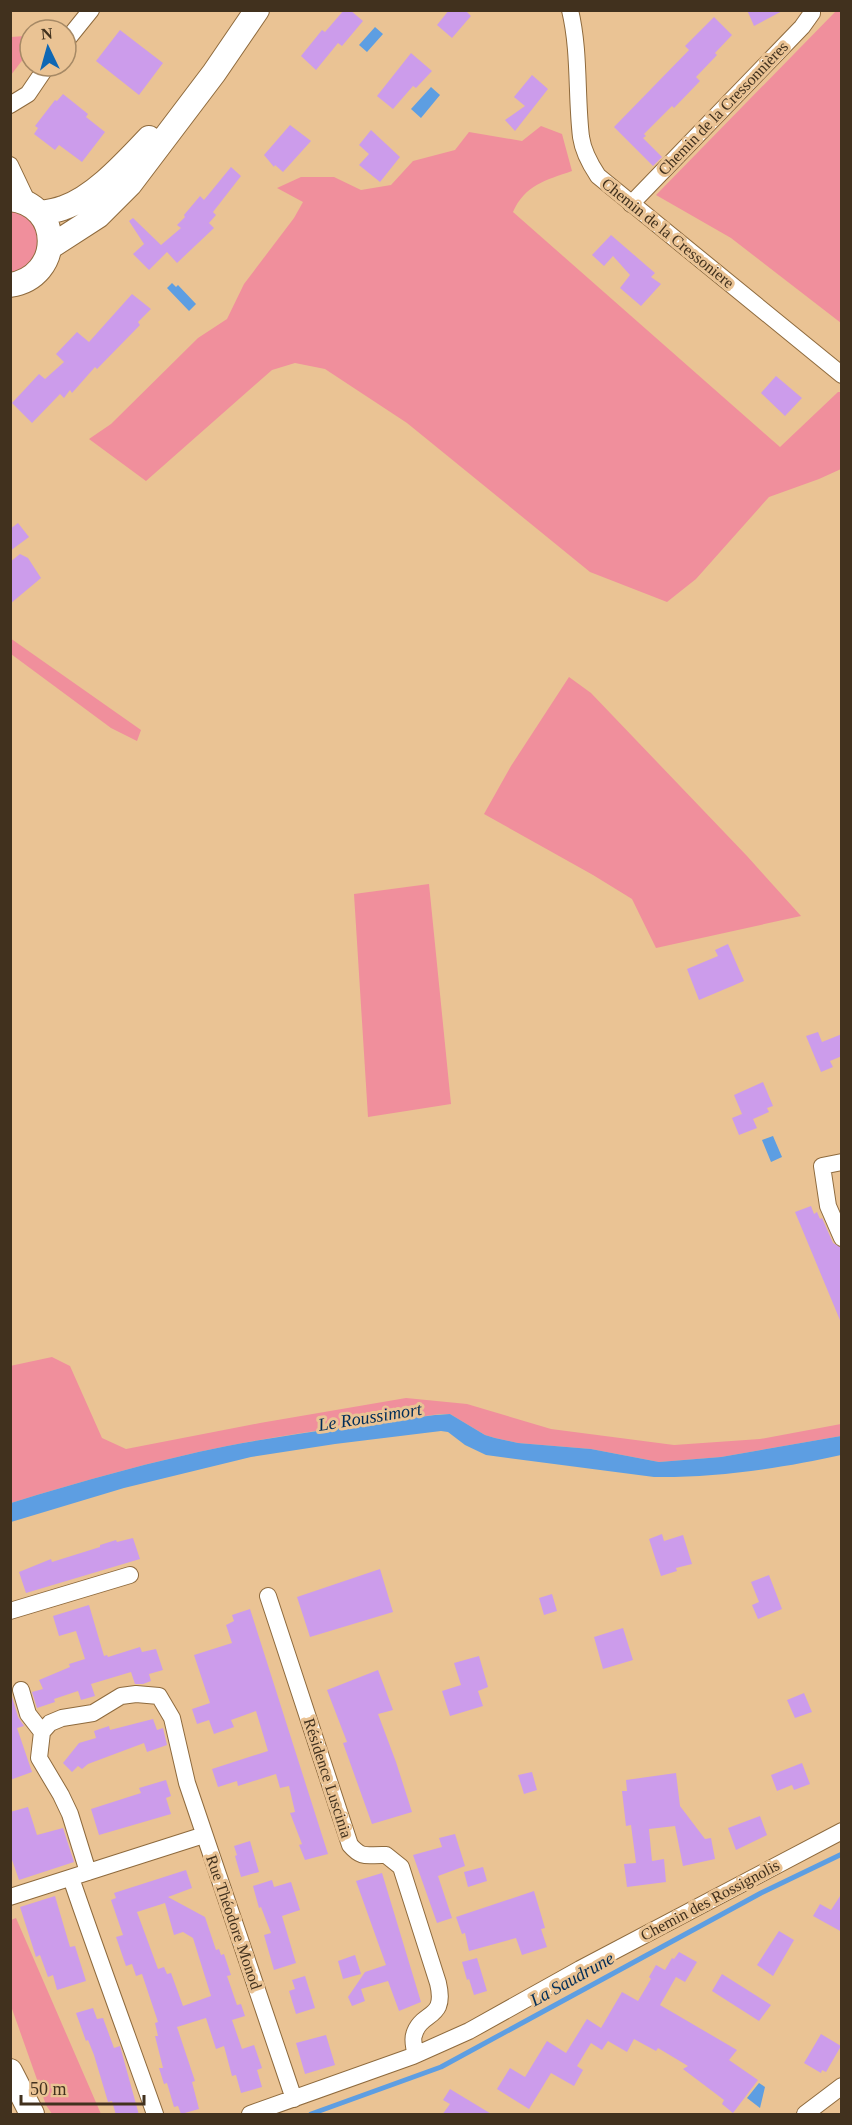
<svg xmlns="http://www.w3.org/2000/svg" width="852" height="2125" viewBox="0 0 852 2125" font-family="'Times New Roman',serif">
<rect width="100%" height="100%" fill="#eac394"/>
<path fill="#f08f9c" d="M836,11h6l-1,312 -110,-85 -75,-43z
M25,36l5,1v13l-19,25v-38z
M541,126l21,8 10,37c-26,9 -47,14 -59,41l267,235 58,-55h3v77l-22,10 -50,18 -73,82 -29,23 -77,-30 -183,-149 -82,-54 -30,-6 -23,7 -126,111 -57,-42 22,-15 87,-86 29,-19 17,-35 50,-66 9,-16 -26,-14 24,-11h33l27,13 30,-5 22,-24 42,-11 14,-18 53,9z
M11,207l25,15 3,34 -28,20z
M10,638l131,92 -4,11 -26,-13 -100,-74z
M569,677l22,16 156,163 54,60 -145,32 -24,-49 -39,-24 -109,-61 27,-48z
M429,884l22,220 -83,13 -14,-223z
M52,1357l18,9 32,72 24,11 134,-26 146,-25 61,6 84,25 123,16 86,-6 81,-15v12l-120,21 -62,5 -68,-13 -73,-6 -23,-5 -10,-3 -35,-21h-10c-71,10 -143,18 -213,32 -74,15 -145,35 -216,57l-1,-137z
M16,1918l85,196h-49l-6,-9 -35,-99v-86z"/>
<path fill="#5d9ee2" d="M375,27l8,7 -16,18 -8,-7z
M431,87l9,8 -19,23 -10,-9z
M172,283l4,4 2,-2 18,19 -7,7 -22,-23z
M773,1136l9,21 -11,5 -9,-22z
M450,1414l35,21 10,3 23,5 73,6 68,13 62,-5 120,-21v19c-57,13 -128,23 -187,22l-168,-22 -21,-10 -17,-13 -7,-1 -106,13 -84,13 -127,31 -113,34v-19c71,-22 142,-42 216,-57 69,-13 139,-22 208,-31z
M759,2083l6,4 -5,21 -13,-10z"/>
<g fill="none" stroke-linecap="round" stroke-linejoin="round">
<path stroke="#5d9ee2" stroke-width="5" d="M311,2114l130,-47 320,-174 81,-39"/>
</g>
<path fill="#cc9ceb" fill-rule="evenodd" d="M344,10h6l13,11 -21,25 -4,-3 -22,27 -15,-14 21,-26 3,2z
M449,10h16l6,6 -19,22 -15,-13z
M747,10h37l-30,16z
M714,17l18,18 -17,18 2,2 -21,22 4,4 -26,27 -2,-2 -28,28 2,2 -3,2 19,19 -9,9 -39,-39 75,-77 -4,-4z
M120,30l43,33 -24,32 -43,-34z
M411,53l21,18 -16,17 -3,-2 -20,23 -16,-13z
M532,75l16,14 -33,42 -10,-11 20,-14 -11,-9z
M63,94l25,20 -2,3 19,15 -23,30 -23,-17 -4,5 -21,-16 4,-6 -3,-2 20,-26 2,1z
M290,125l21,16 -28,31 -8,-7 -1,2 -10,-12z
M371,130l29,27 -20,25 -21,-17 10,-11 -10,-9z
M231,167l10,9 -28,36 3,3 -7,8 5,5 -37,35 -10,-11 -18,18 -16,-16 11,-10 -15,-23 4,-3 28,27 20,-17 -4,-3 8,-8 -1,-2 16,-19 4,4z
M611,235l44,38 -4,4 10,7 -20,22 -21,-18 10,-13 -17,-19 -9,10 -12,-11z
M132,294l19,15 -13,13 2,3 -43,44 -2,-2 -23,26 -2,-3 -6,8 -4,-4 -28,29 -20,-20 27,-29 6,5 19,-17 -8,-8 21,-22 12,10z
M776,376l26,22 -17,18 -24,-23z
M18,523l11,14 -19,14v-22z
M20,554l8,4 13,20 -31,26v-42z
M728,944l16,37 -45,19 -12,-31 31,-13 -3,-6z
M818,1032l4,10 20,-8v22l-12,5 3,6 -12,5 -15,-36z
M763,1082l10,24 -6,2 2,4 -16,7 4,9 -18,7 -7,-17 10,-4 -8,-19z
M811,1206l3,8 3,-2 3,7 2,-1 11,25 9,5v77l-47,-113z
M662,1534l2,7 19,-6 9,29 -16,4 1,3 -16,5 -12,-37z
M133,1538l7,21 -114,34 -7,-21 32,-13 1,3 48,-15v-2l16,-5 1,2z
M380,1569l13,43 -83,25 -13,-40z
M769,1575l13,34 -24,10 -6,-14 7,-3 -8,-20z
M552,1594l5,17 -13,4 -5,-17z
M89,1605l15,51 3,-1 1,2 32,-10 2,5 14,-3 7,21 -14,4 2,7 -8,3h-8l-4,-12 -40,12 4,12 -14,4 -3,-9 -24,8 1,3 -18,6 -5,-16 11,-3 -4,-9 31,-13 -1,-3 16,-5 -9,-28 -17,5 -6,-20z
M250,1609l78,245 -23,6 -6,-15 3,-1 -12,-31 5,-1 -6,-26 -9,2 -4,-14 -38,12 -1,-5 -19,6 -6,-18 56,-18 -12,-40 -25,9 3,7 -20,7 -5,-14 -12,4 -5,-15 18,-6 -16,-48 38,-12 -6,-18 8,-4 -2,-6z
M623,1628l10,32 -30,9 -9,-32z
M479,1656l9,31 -10,4 5,15 -33,10 -8,-25 19,-6 -7,-22z
M378,1670l15,40 -15,4 18,48 16,50 -40,12 -29,-81 4,-1 -20,-52z
M10,1690l8,27 6,9 -7,2 15,44 -22,8z
M804,1693l8,19 -17,6 -8,-18z
M153,1719l4,11 6,-2 4,17 -20,7 -3,-9 -56,21 -6,5 -4,-3 -6,6 -9,-9 16,-20 17,-5 -2,-7 15,-5 1,4z
M802,1763l8,21 -16,6 -2,-5 -15,6 -6,-16z
M532,1772l5,18 -13,4 -6,-19z
M676,1773l4,33 25,33 6,-1 4,21 -32,7 -8,-40 -26,3 3,32 12,-2 2,23 -39,5 -3,-23 12,-1 -5,-38 -5,1 -4,-35h5l-1,-11z
M166,1780l5,16 -5,2 5,16 -72,21 -8,-26 50,-16 -2,-5z
M28,1807l9,28 26,-7 11,34 -55,18 -9,-26v-42z
M760,1816l7,19 -31,15 -8,-22z
M455,1834l10,32 -27,10 14,42 -15,5 -24,-68 29,-8 -3,-9z
M250,1841l9,31 -18,5 -6,-21 2,-1 -3,-9z
M483,1867l4,14 -19,6 -4,-15z
M186,1870l6,18 -24,9 37,20 11,33 3,-1 2,6 3,-1 7,21 -4,1 10,29 4,-1 4,12 -13,4 10,29 12,-4 8,23 -5,2 5,17 -21,6 -5,-18 -4,1 -8,-30 -8,3 -10,-31 -29,9 18,54 -3,1 7,27 -18,5 -3,-8 -4,1 -7,-24 -3,1 -5,-16h4l-8,-32h3l-3,-13 3,-1 -16,-48 -6,2 -4,-12 -6,2 -10,-29 7,-2 -12,-35 5,-2 -2,-5zM165,1903l9,32 9,-3 10,6 18,58 -28,10 -12,-33 -4,1 -3,-7 -6,2 -21,-57z
M382,1873l39,129 -22,9 -11,-30 -27,8 4,12 -13,5 -4,-9 17,-25 21,-7 -30,-84z
M272,1880l2,7 17,-5 9,28 -18,6 14,47 -22,7 -10,-35 7,-2 -10,-26 -2,1 -6,-22z
M534,1891l11,37 -4,1 6,18 -25,8 -6,-17 -47,13 -4,-18 -3,1 -6,-17z
M842,1893v39l-29,-16 7,-12 11,6z
M55,1896l15,51 5,-1 11,35 -29,9 -4,-15 -5,2 -8,-22 -4,2 -16,-50z
M779,1931l15,9 -21,36 -16,-11z
M679,1952l18,10 -12,20 -9,-5 -16,28 77,45 -8,10 29,20 -25,33 -11,-9 2,-4 -41,-31 5,-3 -30,-18 -2,3 -22,-12 -7,13 -19,-11 -6,9 -11,-7 -14,23 6,4 -9,16 -23,-13 -22,36 -32,-20 13,-21 15,9 22,-36 19,12 21,-34 14,9 21,-36 16,9 13,-22 -2,-2 7,-12 9,5 7,-12 2,1z
M355,1955l6,19 -18,5 -5,-18z
M477,1958l10,33 -13,4 -5,-16 -2,1 -5,-18z
M722,1974l49,31 -12,16 -47,-30z
M305,1976l10,32 -19,6 -7,-23 6,-2 -3,-9z
M93,2008l4,11 6,-1 11,30 6,-2 19,69h-23l-4,-14 -4,1 -14,-47 -6,-15 -2,1 -10,-28z
M821,2034l20,12 -15,26 -4,-2 -1,3 -17,-10z
M326,2035l9,30 -30,9 -9,-31z
M450,2089l43,26h-51l8,-11 -7,-4z"/>
<g fill="none" stroke-linecap="round" stroke-linejoin="round">
<g stroke="#8e6a3d" stroke-width="18">
<path id="street" d="M570,10c10,42 6,85 11,127 2,14 9,27 17,39l244,199
M66,41l25,-31
M10,105l18,-11 19,-28
M10,165l19,40
M631,204l171,-177 10,-14 -1,-3
M842,1162l-20,4 6,40 14,32
M268,1596l82,249c13,15 18,9 36,10l15,12 37,116c9,38 -17,27 -24,52 -2,5 1,14 1,19
M10,1611l120,-36
M21,1690l7,24 14,18
M88,1872l-18,-58 -9,-19 -22,-37 3,-26 8,-9 12,-5 31,-5 28,-17 15,-2 23,2 13,22 15,65 107,316
M71,1878c27,79 56,157 84,236
M10,1897l194,-62
M250,2114l163,-58 56,-25 111,-62 262,-138
M805,2114l37,-28"/>
</g>
<g stroke="#8e6a3d" stroke-width="26">
<path id="secondary" d="M10,199c53,5 53,78 0,86
M40,213c7,-1 15,-2 23,-5 32,-11 63,-46 86,-70
M50,247l48,-31 32,-32 84,-111 43,-63
M10,2071l22,43"/>
</g>
<use href="#street" stroke="#fff" stroke-width="16"/>
<use href="#secondary" stroke="#fff" stroke-width="24"/>
</g>
<g text-anchor="middle" dominant-baseline="central" stroke-width="6" stroke-linejoin="round" paint-order="stroke">
<g font-size="16" fill="#41311e" stroke="#eac394">
<text transform="translate(723 108) rotate(-46)">Chemin de la Cressonnières</text>
<text transform="translate(668 233) rotate(39)">Chemin de la Cressoniere</text>
<text transform="translate(328 1778) rotate(72)">Résidence Luscinia</text>
<text transform="translate(710 1900) rotate(-28)">Chemin des Rossignolis</text>
<text transform="translate(234 1922) rotate(71)">Rue Théodore Monod</text>
</g>
<g font-size="18" font-style="italic" fill="#002d58" stroke="#eac394">
<text transform="translate(370 1417) rotate(-9)">Le Roussimort</text>
<text transform="translate(572 1979) rotate(-29)">La Saudrune</text>
</g>
</g>
<rect width="852" height="2125" fill="none" stroke="#41311e" stroke-width="24"/>
<g transform="translate(48 48) rotate(355)"><circle r="28" fill="#eac394" stroke="#a68965" stroke-width="1.5"/>
<path d="M0-4.5L10 22L0 15L-10 22Z" fill="#0e67b4"/>
<text y="-9" font-size="16" font-weight="bold" text-anchor="middle" fill="#41311e">N</text>
</g>
<path d="M21 2095v9h123v-9" fill="none" stroke="#41311e" stroke-width="3"/>
<text x="30" y="2095" font-size="18" fill="#41311e" stroke="#eac394" stroke-width="4.5" paint-order="stroke">50 m</text>
</svg>
